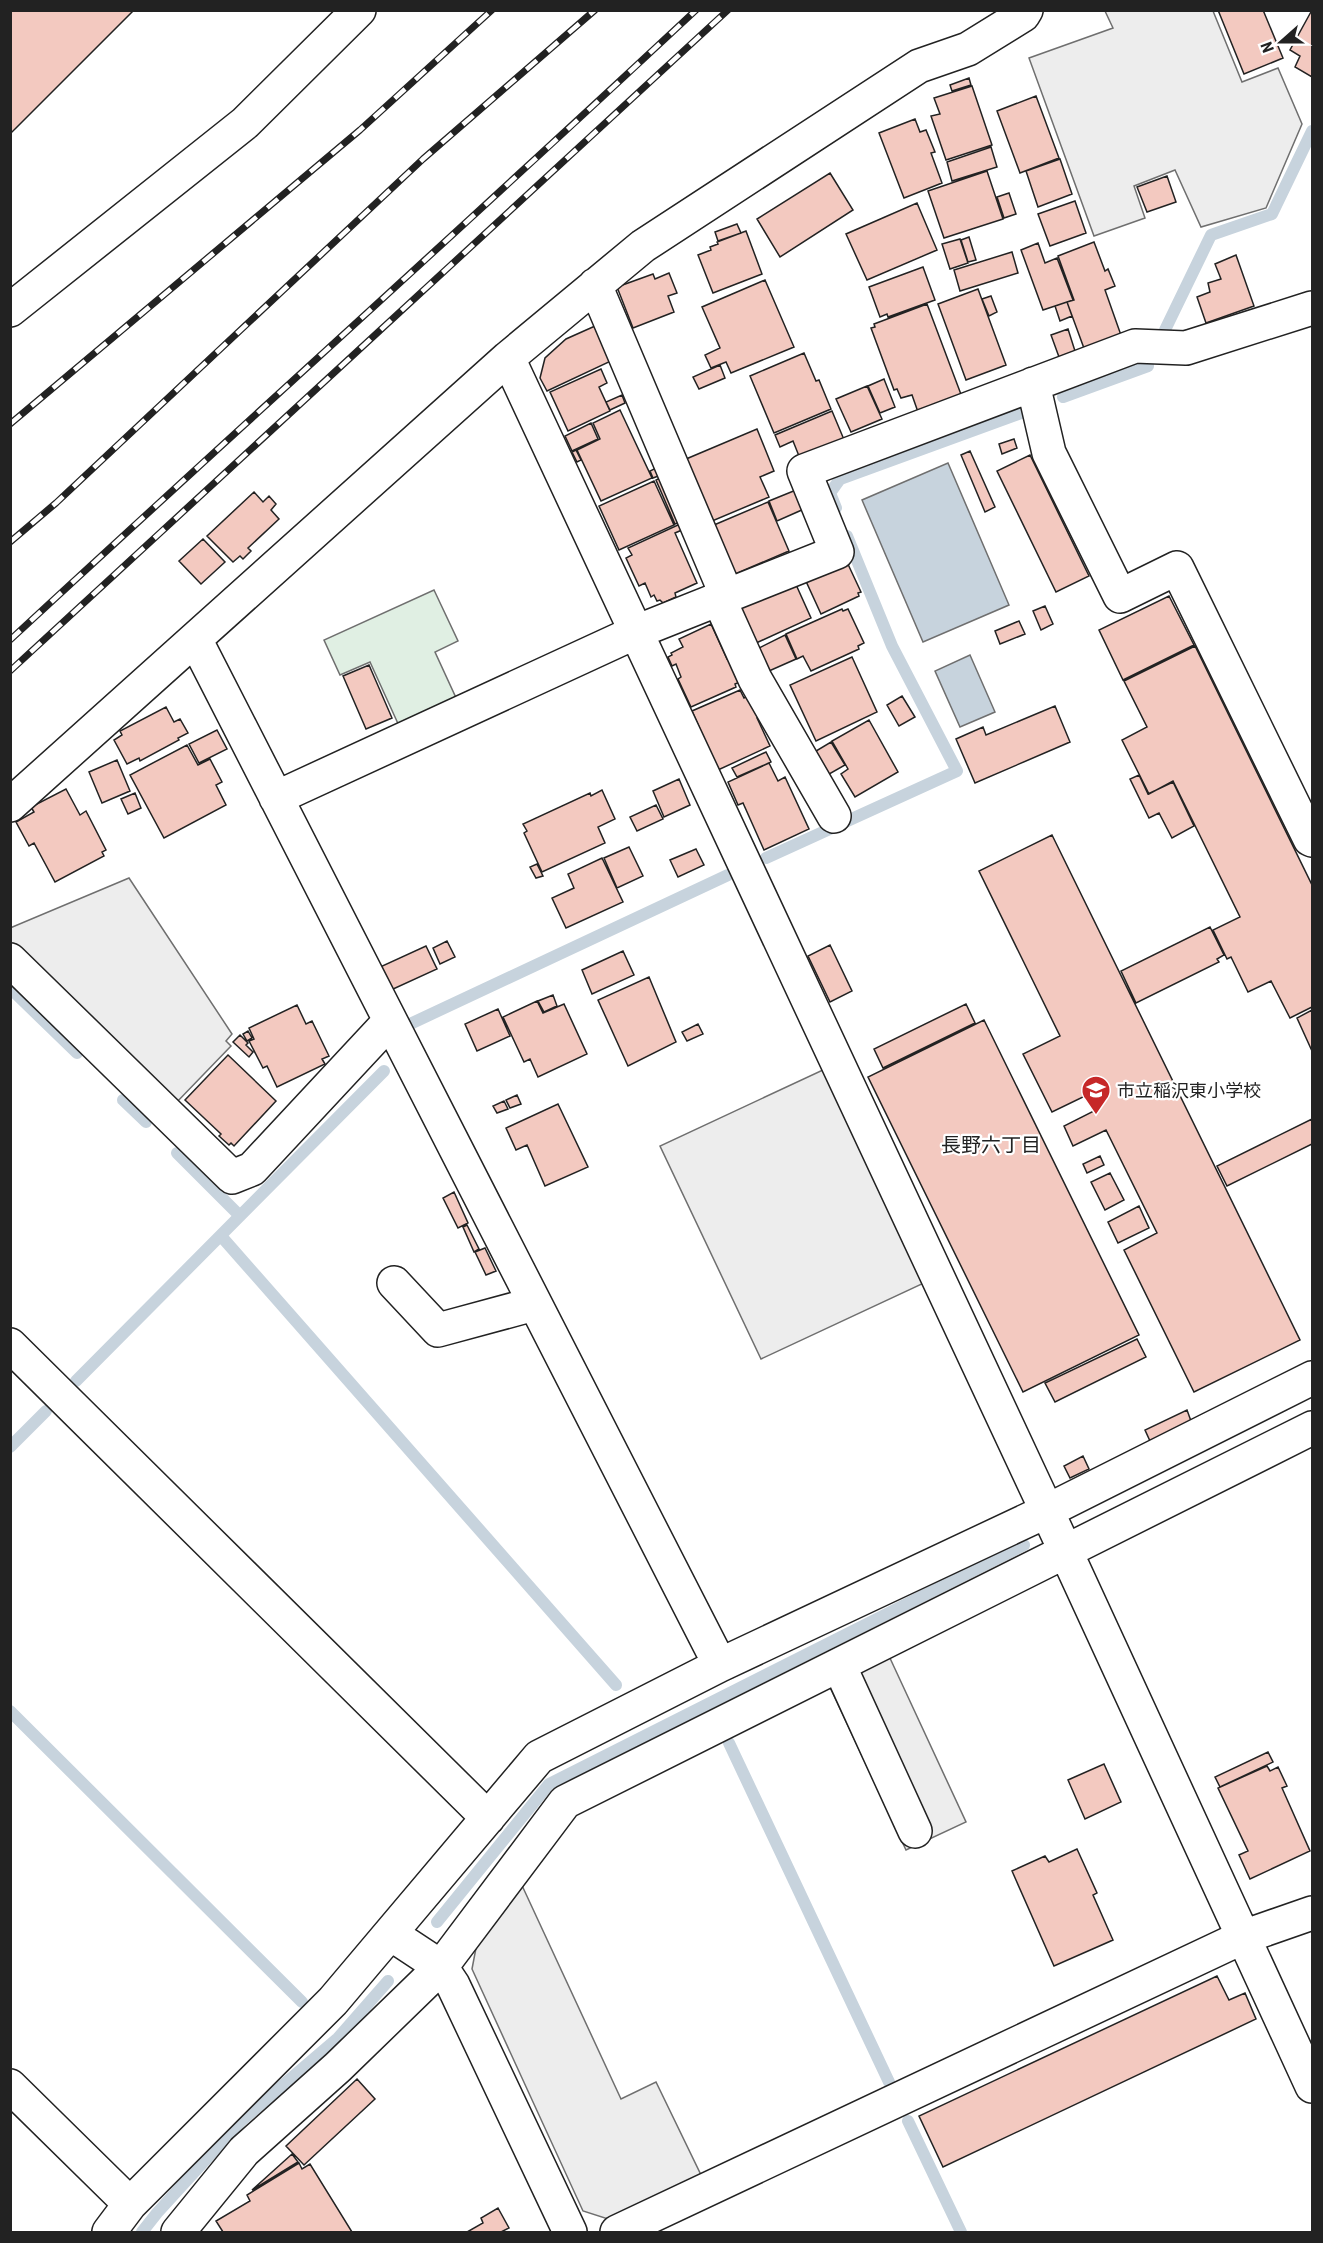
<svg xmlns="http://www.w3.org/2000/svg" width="1323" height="2243" viewBox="0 0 1323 2243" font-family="'Roboto Condensed','Noto Sans JP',sans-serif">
<rect width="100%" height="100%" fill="#fff"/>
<path fill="#e0efe3" stroke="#6f6f6f" stroke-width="1.5" d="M434,590l24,51 -23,11 22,48 -57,28 -30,-66 -30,13 -16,-35z"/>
<path fill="#ededed" stroke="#6f6f6f" stroke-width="1.5" d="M1105,11h108l29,71 36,-14 24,56 -36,84 -65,19 -26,-57 -41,16 11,32 -51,18 -65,-178 84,-30z
M129,878l103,156 -6,7 5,5 -56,58 -164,-157 -1,-19z
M825,1069l99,214 -163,76 -101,-213z
M889,1656l77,166 -60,28 -77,-165z
M519,1879l102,220 35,-17 45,93 -93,44 -25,-8 -111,-242 8,-42z"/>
<path fill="#c7d3dd" stroke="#6f6f6f" stroke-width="1.5" d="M948,463l61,142 -86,37 -61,-142z
M970,655l25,57 -35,15 -25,-56z"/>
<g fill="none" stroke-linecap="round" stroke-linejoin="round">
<path stroke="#c7d3dd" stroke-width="12" d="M1165,330l46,-95 61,-21 40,-83
M1063,397l85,-31
M836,508l-6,-15 10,-14 181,-66
M766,858l191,-87 -65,-125 -45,-110
M10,988l67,65
M410,1024l318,-149
M123,1100l23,22
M177,1153l63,63
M221,1236l395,449
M76,1381l308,-310
M10,1447l36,-36
M10,1711l292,291
M729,1743l160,339
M437,1922l112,-138 475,-239
M908,2121l53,111
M142,2232l15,-19 84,-92 97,-83 50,-57"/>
</g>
<path fill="#f3c9c0" stroke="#222" stroke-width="1.5" d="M10,10h124l-124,124z
M1218,10h45l20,48 -39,16z
M1312,10v67l-17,-10 5,-11 -10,-6z
M969,78l2,7 -19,6 -2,-6z
M972,86l20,59 -46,15 -15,-44 9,-2 -6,-16z
M1036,96l23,62 -39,15 -23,-62z
M915,119l5,13 6,-2 9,22 -4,1 11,30 -38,15 -25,-65z
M991,147l6,20 -45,14 -5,-19z
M1060,159l12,35 -34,13 -12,-36z
M987,171l16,48 -59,19 -16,-47z
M830,173l23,37 -73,47 -23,-38z
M1167,176l9,26 -29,10 -10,-25z
M1009,193l7,21 -12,4 -7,-21z
M1075,201l11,32 -36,13 -12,-32z
M917,203l20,47 -70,30 -21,-46z
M737,224l4,9 -23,8 -3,-9z
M746,231l16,43 -49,19 -15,-38 13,-5 -1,-3 8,-3 -1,-2z
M969,237l7,23 -8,2 -7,-22z
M960,239l8,24 -18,6 -8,-25z
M1094,242l11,29 3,-2 7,17 -10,4 17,48 -37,13 -18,-49 7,-2 -16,-44z
M1038,243l7,20 12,-5 16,42 -30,10 -22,-60z
M1012,252l6,21 -58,18 -6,-21z
M1236,255l18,51 -48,17 -9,-26 13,-5 -2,-9 13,-4 -6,-15z
M923,267l12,33 -47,17 -1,-3 -7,3 -11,-30z
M669,273l8,20 -9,3 6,16 -41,16 -16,-41 36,-13 2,5z
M765,280l29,67 -63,26 -5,-11 -15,6 -6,-13 15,-7 -18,-41z
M978,289l28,76 -40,15 -28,-76z
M991,296l6,16 -8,4 -7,-17z
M1067,302l5,14 -12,5 -5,-15z
M927,304l35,93 -44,15 -6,-17 -11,3 -4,-9 -3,1 -23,-62 4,-1 -1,-3z
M595,326l16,35 -64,30 -7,-13 5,-20 21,-19z
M1068,329l7,22 -16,6 -8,-22z
M804,353l12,28 3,-1 12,29 -57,24 -24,-57z
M720,365l5,13 -26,11 -6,-12z
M601,369l6,14 -8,4 11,24 -42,20 -18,-39z
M884,379l11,28 -15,6 -12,-27z
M867,386l15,33 -31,13 -15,-33z
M622,395l3,8 -15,7 -4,-8z
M620,410l32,68 -51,23 -24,-51 23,-11 -7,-16z
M832,411l13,31 -44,19 -8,-20 -13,6 -5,-12z
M591,423l7,16 -26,12 -7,-15z
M757,429l17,42 -14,6 9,20 -64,27 -26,-62z
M1014,439l3,9 -15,6 -3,-10z
M576,450l5,10 -4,2 -5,-10z
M970,451l25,56 -10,5 -24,-57z
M1030,455l59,121 -33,16 -59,-121z
M658,467l3,8 -8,3 -3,-7z
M662,477l20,44 -7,3 -19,-44z
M654,481l20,44 -55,25 -20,-44z
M796,490l8,19 -27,12 -8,-20z
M254,492l9,10 6,-6 7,8 -5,6 8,9 -31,29 3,3 -8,8 -3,-3 -7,6 -26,-26z
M768,502l21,49 -61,26 -21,-49z
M680,524l2,6 -7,3 22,50 -22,10 1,4 -13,6 -3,-3 -3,1 -3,-6 -3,2 -6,-14 -6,3 -13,-28 6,-3 -4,-7z
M203,539l22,23 -24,22 -22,-23z
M846,560l15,32 -3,1 1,3 -38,18 -16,-35z
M793,578l18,40 -57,26 -23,-37z
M1169,596l25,49 -71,35 -24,-50z
M1045,606l8,18 -12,6 -8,-19z
M842,609l1,2 5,-2 16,34 -6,3 1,3 -48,22 -8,-15 -6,3 -11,-25z
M1019,621l6,13 -25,10 -5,-13z
M711,624l16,35 7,-4 11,25 -10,4 1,3 -45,20 -13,-28 3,-2 -5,-13 -4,2 -4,-9 4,-2 -1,-2 12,-6 -4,-8z
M785,635l11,24 -27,12 -10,-23z
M1195,646l117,239v122l-22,11 -19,-37 -23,11 -17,-35 -4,2 -14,-29 27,-13 -67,-136 -24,13 -27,-54 25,-13 -23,-46z
M852,657l25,55 -61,29 -26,-56z
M369,665l23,53 -26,11 -23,-53z
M740,690l4,8 8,-4 10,22 -5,2 13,28 -52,24 -26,-59z
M902,696l13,21 -16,9 -12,-21z
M1055,706l15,36 -95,41 -19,-44 27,-12 3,8z
M166,707l8,15 6,-3 8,14 -10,5 1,2 -39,21 -1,-3 -12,6 -13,-24 8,-5 -2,-4z
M869,720l29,52 -43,25 -14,-23 7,-5 -16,-28z
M217,730l10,19 -28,14 -10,-19z
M831,742l14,23 -21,12 -13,-23z
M187,745l11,20 12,-6 12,23 -6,3 10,20 -62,33 -34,-63z
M766,752l5,10 -34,15 -5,-9z
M117,760l13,31 -28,12 -13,-31z
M769,763l9,18 7,-4 24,52 -45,21 -21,-47 -5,2 -10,-23z
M1139,775l9,19 25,-12 21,44 -22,12 -13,-25 -10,5 -19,-39z
M679,779l11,26 -26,12 -11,-26z
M66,789l14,26 6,-4 20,39 -4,2 2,4 -49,26 -21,-39 -5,3 -13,-24 18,-10 -3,-5z
M602,790l13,29 -17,8 7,16 -63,29 -18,-39 3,-2 -4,-7 67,-31 1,3z
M135,793l6,15 -13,6 -7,-15z
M656,805l7,14 -26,12 -7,-14z
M1052,835l248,505 -106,52 -70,-142 33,-17 -51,-103 -33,16 -9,-20 32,-16 -7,-16 -37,18 -29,-58 37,-18 -81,-165z
M629,847l14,29 -26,12 -13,-30z
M696,849l8,16 -26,12 -8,-17z
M602,858l21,44 -57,26 -14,-30 22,-10 -6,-14z
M537,864l6,12 -7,2 -6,-11z
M1210,927l14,28 -7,4 2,3 -83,41 -15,-32z
M447,941l8,16 -15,7 -7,-16z
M830,945l22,46 -22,11 -22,-46z
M426,946l11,23 -46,21 -11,-23z
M623,951l11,24 -42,19 -10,-24z
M649,977l27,65 -48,24 -30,-66z
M553,995l4,11 -13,6 -6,-11z
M537,1001l6,12 21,-9 23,50 -49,23 -8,-18 -6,3 -21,-45z
M966,1004l9,19 -92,45 -9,-19z
M297,1005l9,19 6,-3 17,35 -7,3 3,5 -48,23 -10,-21 -4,2 -14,-27 5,-2 -5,-11z
M498,1009l12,27 -33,15 -12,-27z
M1312,1010v41l-15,-33z
M984,1020l155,315 -116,57 -155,-315z
M698,1024l5,10 -16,7 -5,-9z
M248,1031l4,7 -5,3 -4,-7z
M240,1035l8,8 -2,2 7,7 -4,5 -16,-15z
M228,1055l48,46 -42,45 -3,-3 -2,2 -10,-9 2,-2 -36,-34z
M517,1095l4,9 -11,4 -4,-8z
M504,1101l4,8 -11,4 -4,-7z
M558,1104l30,63 -43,19 -18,-41 -11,5 -10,-22z
M1312,1119v25l-85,42 -10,-20z
M1100,1156l4,9 -17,8 -4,-9z
M1110,1173l14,27 -19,10 -14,-28z
M454,1192l14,31 -10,5 -15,-30z
M1139,1206l10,22 -31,15 -10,-21z
M467,1225l12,24 -5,3 -11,-25z
M485,1248l11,23 -10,4 -11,-23z
M1137,1339l9,18 -91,45 -10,-19z
M1187,1410l4,11 -41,20 -5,-11z
M1083,1456l6,13 -19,9 -6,-12z
M1268,1752l5,10 -53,25 -5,-10z
M1104,1764l17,38 -36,17 -17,-39z
M1267,1766l3,5 8,-4 9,19 -5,2 28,63 -60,28 -11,-24 9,-4 -30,-63z
M1077,1849l20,44 -4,2 20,45 -59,26 -42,-95 33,-15 4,6z
M1217,1976l12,24 16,-7 11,26 -313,148 -24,-51z
M357,2079l18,20 -71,66 -18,-19z
M292,2154l6,8 -46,28z
M299,2163l3,6 8,-5 42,68h-129l-7,-11 34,-20 -3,-6z
M498,2208l11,20 -8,4h-34l16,-9 -2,-5z"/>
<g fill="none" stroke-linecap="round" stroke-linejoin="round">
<g stroke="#222" stroke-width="36">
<path id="minor" d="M595,285l132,311
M10,310l235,-187 114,-113
M508,358l539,1153 265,575
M1033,384l16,69 71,143 57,-28 133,271 2,1
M719,599l36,80 79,137
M195,639l525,1026
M276,798l360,-166 201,-80 -33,-81 331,-125 51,2 126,-40
M10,805l498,-447 135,-112 276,-180 49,-17 55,-34 3,-5
M10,960l222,217 20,-8 138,-148
M394,1283l44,47 96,-26
M10,1345l478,473
M839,1665l76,166
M391,1934l50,33 12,18 117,247
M10,2086l120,118
M109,2232l21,-28 203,-203 206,-244 181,-92 327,-154 265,-133
M178,2232l66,-81 94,-84 103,-100 124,-165 747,-374
M617,2232l626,-295 69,-24"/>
</g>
<use href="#minor" stroke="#fff" stroke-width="33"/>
<g stroke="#222" stroke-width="7">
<path id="rail" d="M10,424l350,-294 132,-120
M10,542l46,-39 367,-344 172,-149
M10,640c228,-211 459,-418 686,-630
M10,671l718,-661"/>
</g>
<use href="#rail" stroke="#fff" stroke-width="4.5" stroke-dasharray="14" stroke-linecap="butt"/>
</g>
<defs>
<g id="school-pin" transform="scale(1.5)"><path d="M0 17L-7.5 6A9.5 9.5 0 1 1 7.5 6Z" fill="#c62828" stroke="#fff"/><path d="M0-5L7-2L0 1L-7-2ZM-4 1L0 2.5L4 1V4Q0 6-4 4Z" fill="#fff"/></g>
</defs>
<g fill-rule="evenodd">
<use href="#school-pin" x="1096" y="1090"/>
</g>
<g text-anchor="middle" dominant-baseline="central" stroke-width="4.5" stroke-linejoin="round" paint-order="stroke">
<g font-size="18" fill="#222" stroke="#fff" text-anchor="start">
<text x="1117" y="1090">市立稲沢東小学校</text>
</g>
<g font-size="20" fill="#222" stroke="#fff">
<text x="991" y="1145">長野六丁目</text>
</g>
</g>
<rect width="1323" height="2243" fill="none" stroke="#222222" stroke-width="24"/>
<g transform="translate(1281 42) rotate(249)" stroke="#ffffff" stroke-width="4.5" paint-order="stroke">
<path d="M0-4.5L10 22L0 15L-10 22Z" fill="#222222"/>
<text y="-9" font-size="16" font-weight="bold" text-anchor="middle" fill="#222222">N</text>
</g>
</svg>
